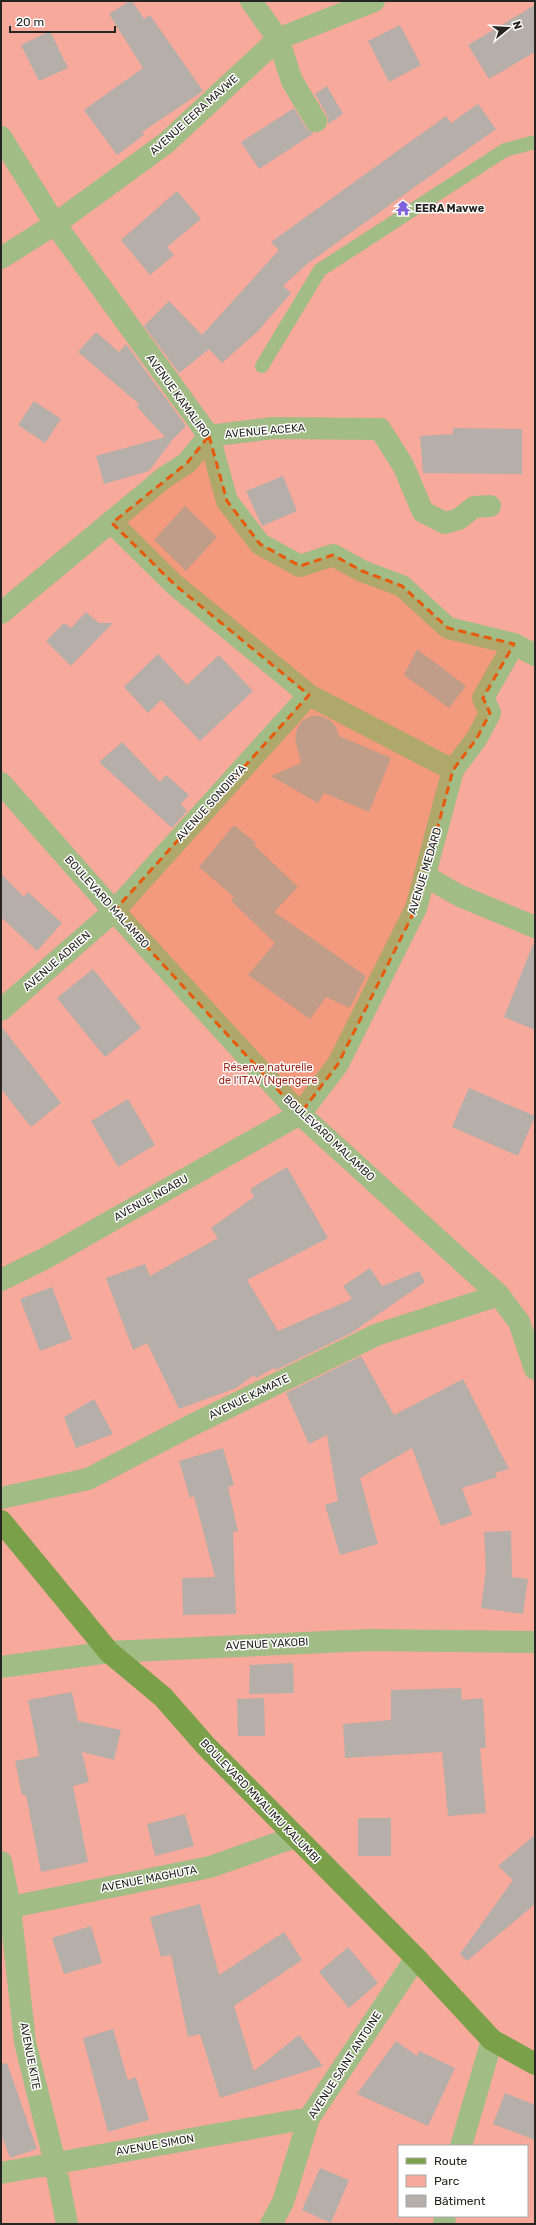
<svg xmlns="http://www.w3.org/2000/svg" width="536" height="2225" viewBox="0 0 536 2225" font-family="Rubik,sans-serif">
<rect width="100%" height="100%" fill="#f2f0e7"/>
<path fill="#f7a99b" fill-rule="evenodd" d="M1,1h534v2223h-534zM399,2146h128v70h-128z"/>
<path fill="#b6aea8" d="M130,1h2l12,18 6,-4 53,76 -61,41 2,3 -27,20 -33,-45 59,-42 -34,-54z
M535,5v47l-46,27 -21,-34z
M400,25l21,40 -32,17 -21,-41z
M50,31l18,37 -29,13 -18,-36z
M327,86l16,28 -15,10 -1,-9 -12,-21z
M478,104l18,25 -189,135 -24,22 8,7 -33,38 -36,32 -13,-14 -30,24 -35,-47 25,-25 33,34 77,-85 -8,-8 175,-126 5,7z
M294,108l12,20 8,5 -55,36 -18,-27z
M177,191l24,28 -34,28 7,8 -24,20 -29,-35z
M96,332l23,20 7,-8 60,82 -14,14 -23,31 -45,13 -8,-28 69,-19 -28,-30 2,-3 -61,-52z
M34,401l27,18 -16,24 -27,-18z
M453,428l69,1v45l-99,-1 -3,-37 33,-2z
M283,476l14,35 -35,15 -16,-35z
M185,506l32,31 -31,34 -32,-31z
M86,612l13,11h14l-42,43 -25,-25 18,-18 7,5z
M417,649l49,37 -17,22 -45,-33z
M158,654l29,31 32,-30 34,36 -53,50 -39,-41 -13,13 -24,-26z
M311,716h9l10,4 6,7 3,9 52,22 -22,54 -45,-19 -6,10 -47,-27 30,-13 -6,-24 2,-10 5,-8z
M122,742l38,40 6,-7 23,20 -8,9 6,7 -15,17 -73,-66z
M234,825l22,18 -2,2 44,42 -24,25 92,64 -16,32 -24,-11 -16,22 -62,-44 27,-32 -44,-42 3,-4 -35,-30z
M1,874l23,23 4,-5 34,31 -25,28 -36,-34z
M533,944h2v86l-31,-13z
M93,969l48,59 -36,29 -48,-59z
M1,1026l60,77 -30,24 -30,-38z
M469,1088l66,28 -17,40 -66,-29z
M128,1099l27,46 -37,22 -27,-46z
M287,1167l41,71 -81,42 31,51 74,-32 -9,-13 27,-18 12,18 37,-15 6,11 -74,51 -75,37 -2,-2 -18,10 -2,-3 -18,13 -57,21 -32,-66 -14,7 -27,-72 39,-14 5,12 68,-38 -7,-10 43,-31 -4,-8z
M52,1287l20,52 -32,12 -20,-52z
M361,1356l33,59 69,-36 46,90 -14,4 2,4 -35,11 10,27 -31,11 -29,-78 -52,30 18,66 -38,11 -15,-50 13,-4 -11,-66 -18,9 -23,-51z
M94,1399l19,35 -37,14 -12,-31z
M223,1448l11,37 -6,2 10,44 -5,1 3,82 -53,1 -1,-37 33,-1 -21,-81 -4,2 -11,-37z
M511,1531l1,46 16,2 -5,35 -42,-6 5,-39 -2,-37z
M293,1663l1,30 -45,1 1,-29z
M461,1688l1,12 21,-2 3,50h-6l6,65 -38,3 -6,-64 -97,6 -2,-34 48,-4v-30z
M72,1692l6,29 43,9 -7,30 -32,-8 7,30 -16,4 15,76 -47,10 -15,-77h-4l-7,-34 24,-5 -11,-56z
M264,1698l1,38h-27l-1,-37z
M185,1814l9,32 -39,10 -8,-32z
M358,1818h33v38h-33z
M535,1835v69l-68,57 -7,-7 53,-74 -15,-14z
M200,1904l19,71 65,-43 18,28 -68,46 20,65 45,-36 24,31 -103,32 -20,-64 -12,3 -17,-82 -10,2 -11,-40z
M91,1926l11,37 -38,11 -12,-36z
M348,1947l30,36 -29,25 -30,-36z
M113,2029l15,51 8,-3 13,43 -41,12 -25,-94z
M396,2041l21,15 2,-5 36,17 -27,58 -71,-32z
M7,2063l30,86 -27,9 -9,-24v-70z
M505,2093l30,12v35l-42,-16z
M320,2168l29,12 -18,43 -29,-13z"/>
<g fill="none" stroke-linecap="round" stroke-linejoin="round">
<path stroke="#a1bc84" stroke-width="14" d="M262,366l58,-96 185,-120 30,-8"/>
<path stroke="#a1bc84" stroke-width="22" d="M251,1l27,38 14,42 24,40
M1,137l54,87 154,212 18,65 33,43 40,22 33,-11 29,16 40,15 46,42 66,16 21,11
M1,258l54,-34 111,-81 112,-104 96,-38
M112,523l63,62 134,110 144,75
M1,613l164,-136 22,-14 22,-27 64,-8 107,1 23,36 20,47 22,11 14,-4 15,-12 16,-1
M1,783l113,128 186,203 199,181 20,27 16,47
M425,876l35,20 75,31
M1,1010l113,-99 195,-216
M1,1280l43,-21 256,-145 38,-50 78,-156 37,-138 24,-32 13,-25 -7,-15 31,-54
M1,1498l87,-19 102,-53 186,-91 123,-40
M1,1667l108,-15 261,-12 165,2
M1,1862l9,45 15,135 30,121 12,61
M1,1909l209,-42 85,-30
M461,2146l31,-106
M1,2173l308,-55
M271,2224l12,-22 26,-84 107,-160
M444,2224l1,-8"/>
<path stroke="#7aa149" stroke-width="22" d="M1,1521l108,131 54,45 43,49 210,212 76,82 43,24"/>
</g>
<path fill="#e8590c" fill-opacity="0.2" stroke="#e8590c" stroke-width="3" stroke-dasharray="8 5" stroke-linejoin="round" d="M209,436l18,65 33,43 40,22 33,-11 29,16 40,15 46,42 66,16 -31,54 7,15 -13,25 -24,32 -37,138 -78,156 -38,50 -186,-203 195,-216 -134,-110 -63,-62 75,-60z"/>
<defs>
<g id="temple-bare" transform="scale(1.2)"><path d="M0-6L5-2H3V0L6.5 2.5H4V6H1.5V3h-3V6H-4V2.5H-6.5L-3 0V-2H-5Z" fill="#8161db" stroke="#fff" stroke-width="2.5" paint-order="stroke"/></g>
</defs>
<g fill-rule="evenodd">
<use href="#temple-bare" x="403" y="208"/>
</g>
<g text-anchor="middle" dominant-baseline="central" stroke-width="3" stroke-linejoin="round" paint-order="stroke">
<g font-size="11" fill="#262521" stroke="#fff">
<text transform="translate(194 115) rotate(-42)">AVENUE EERA MAVWE</text>
<text transform="translate(178 396) rotate(54)">AVENUE KAMALIRO</text>
<text transform="translate(265 431) rotate(-5)">AVENUE ACEKA</text>
<text transform="translate(211 803) rotate(-48)">AVENUE SONDIRYA</text>
<text transform="translate(425 871) rotate(-73)">AVENUE MEDARD</text>
<text transform="translate(107 902) rotate(48)">BOULEVARD MALAMBO</text>
<text transform="translate(57 961) rotate(-41)">AVENUE ADRIEN</text>
<text transform="translate(329 1138) rotate(43)">BOULEVARD MALAMBO</text>
<text transform="translate(151 1198) rotate(-29)">AVENUE NGABU</text>
<text transform="translate(249 1397) rotate(-26)">AVENUE KAMATE</text>
<text transform="translate(267 1644) rotate(-3)">AVENUE YAKOBI</text>
<text transform="translate(260 1801) rotate(46)">BOULEVARD MWALIMU KALUMBI</text>
<text transform="translate(149 1879) rotate(-11)">AVENUE MAGHUTA</text>
<text transform="translate(30 2056) rotate(79)">AVENUE KITE</text>
<text transform="translate(345 2065) rotate(-57)">AVENUE SAINT ANTOINE</text>
<text transform="translate(155 2145) rotate(-10)">AVENUE SIMON</text>
</g>
<g font-size="11" font-weight="bold" fill="#262521" stroke="#fff" text-anchor="start">
<text x="415" y="208">EERA Mavwe</text>
</g>
<g font-size="11" fill="#9b271a" stroke="#fff">
<text x="268" y="1067">Réserve naturelle<tspan x="268" dy="13">de l'ITAV (Ngengere</tspan></text>
</g>
</g>
<rect width="536" height="2225" fill="none" stroke="#262521" stroke-width="4"/>
<rect x="398" y="2145" width="130" height="72" fill="#ffffff" stroke="#a8a8a6"/>
<rect x="406" y="2158" width="20" height="6" fill="#7aa149" stroke="#a8a8a6"/>
<text x="434" y="2165" font-size="12" fill="#262521">Route</text>
<rect x="406" y="2175" width="20" height="12" fill="#f7a99b" stroke="#a8a8a6"/>
<text x="434" y="2185" font-size="12" fill="#262521">Parc</text>
<rect x="406" y="2195" width="20" height="12" fill="#b6aea8" stroke="#a8a8a6"/>
<text x="434" y="2205" font-size="12" fill="#262521">Bâtiment</text>
<g transform="translate(508 28) rotate(72)" stroke="#ffffff" stroke-width="3" paint-order="stroke">
<path d="M0-3L7 15L0 10L-7 15Z" fill="#262521"/>
<text y="-6" font-size="11" font-weight="bold" text-anchor="middle" fill="#262521">N</text>
</g>
<path d="M10 26v6h105v-6" fill="none" stroke="#262521" stroke-width="2"/>
<text x="16" y="26" font-size="12" fill="#262521" stroke="#ffffff" stroke-width="3" paint-order="stroke">20 m</text>
</svg>
